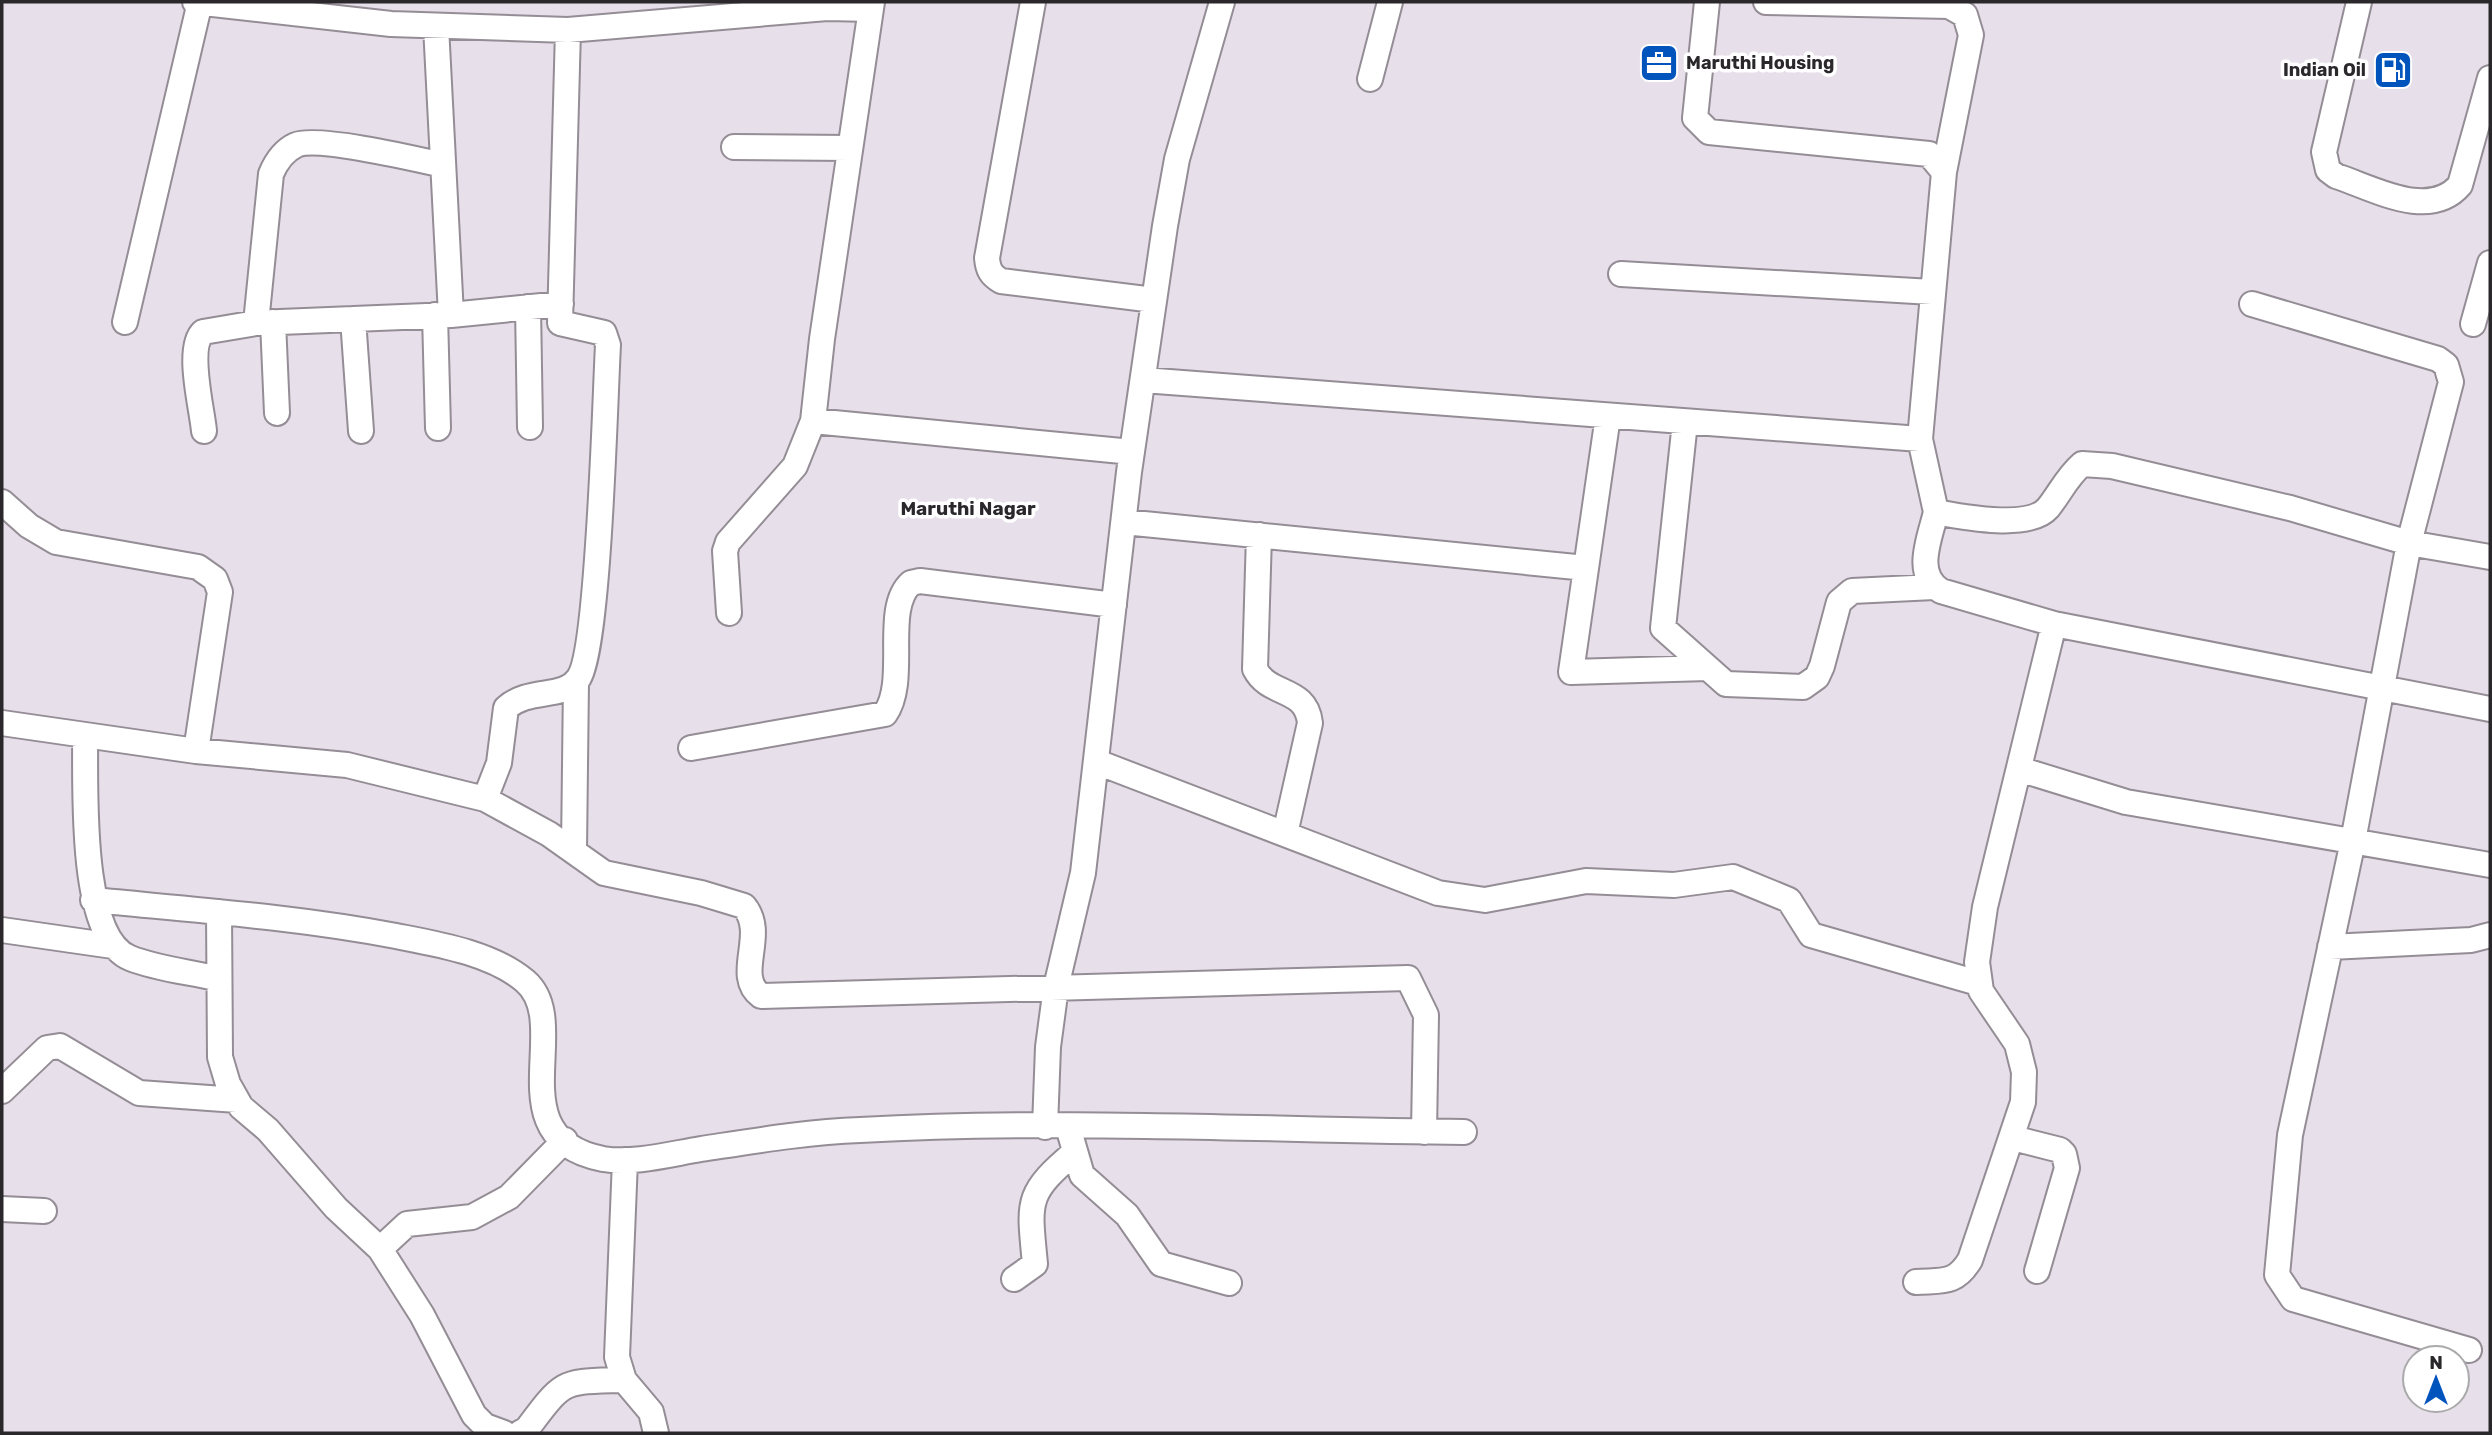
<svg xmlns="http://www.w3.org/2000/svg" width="2492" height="1435" viewBox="0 0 2492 1435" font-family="Rubik,sans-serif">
<rect width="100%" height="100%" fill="#e7dfe9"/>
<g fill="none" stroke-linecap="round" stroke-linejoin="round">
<g stroke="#948d95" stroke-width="28">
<path id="minor" d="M195,2l196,22 177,6 259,-22 44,1
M1033,2l-46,256c1,12 4,17 14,23l153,19
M1707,2l-12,116 14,14 220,22 15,18 -24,267 16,73c27,5 93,18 112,-4 12,-15 19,-31 34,-44l30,2 178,42 119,35 81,14
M1766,2l183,4 16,9 6,20 -27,137
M2359,2l-35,150 4,18 8,6c37,12 93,45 124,9l30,-107
M436,26l15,289
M1370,79l20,-77
M734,147l116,1
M1621,274l311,18
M2252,304l186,55 8,6 5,17 -42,161 -56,298 -63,294 -13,140 16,24 176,51
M528,307l2,120
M435,315l3,113
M353,319l8,112
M125,322l75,-320
M273,322l4,91
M256,323l15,-149c5,-12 12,-23 25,-29 21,-9 120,14 147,20
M2473,324l17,-61
M1143,380l777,59
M1608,416l-37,256 137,-4
M813,421l319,31
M1685,422l-22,206 63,56 77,3 14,-10 5,-11 17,-64 13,-11 82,-4
M204,431c-2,-23 -18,-83 -1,-99l53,-9 195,-8 110,-11
M2,502l27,24 27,16 142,25 17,12 5,13 -24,159
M1936,512c-6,26 -23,62 5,79l113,33 436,85
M1124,522l462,46
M1259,535l-4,134c14,28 51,17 55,54l-25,111
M729,613l-4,-62 3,-9 67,-76 18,-45 9,-82 50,-337
M2,723l194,28 151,14 138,34 64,35 55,39 97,20 43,13c24,29 -11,69 17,90l647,-18 18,37 -2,117
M85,735c1,49 -7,202 45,223 27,11 61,14 89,21
M691,748l194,-34c24,-34 -3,-105 26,-131l9,-2 194,24
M1097,762l341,131 47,7 101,-19 88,4 59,-8 56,23 22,35 167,48
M2019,769l107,33 364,63
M485,799l14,-36 7,-55c24,-21 56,-8 72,-29 21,-27 27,-283 30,-334l-4,-12 -44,-10 8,-293
M574,850l2,-169
M93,900c102,10 203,17 303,36 41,8 96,17 129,45 50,42 -31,157 78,178 31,5 67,-5 98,-10 53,-8 106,-17 159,-19 201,-11 403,0 604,2
M219,912l1,145 8,27 13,23 27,23 68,78 44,41 42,66 52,100 11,11 19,7
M2,930l111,16
M2330,947l141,-7 19,-5
M2,1091l45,-43 13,-2 79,47 98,7
M1045,1127l3,-80 8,-60 27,-114 46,-401 36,-246 12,-67 45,-157
M1068,1127l14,48 45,40 34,49 68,19
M2013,1138l47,12 4,4 3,14 -30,103
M625,1160l-8,197 7,23 27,32 5,21
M2,1209l42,2
M380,1249l27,-25 65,-7 37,-20 56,-57
M1014,1279l21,-15c-6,-63 -10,-70 40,-112
M1916,1282c26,-2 39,3 54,-22l53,-158 1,-30 -7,-28 -36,-53 -4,-29 8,-55 69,-283
M520,1433l7,-4c38,-51 35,-47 97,-49"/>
</g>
<use href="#minor" stroke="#fff" stroke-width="24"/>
</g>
<defs>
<g id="office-square" transform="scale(2.0125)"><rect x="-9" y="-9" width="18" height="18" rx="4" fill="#0254bd" stroke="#fff"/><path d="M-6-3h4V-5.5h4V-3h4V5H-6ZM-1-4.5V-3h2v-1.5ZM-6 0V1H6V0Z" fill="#fff"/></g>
<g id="fuel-square" transform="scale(2.0125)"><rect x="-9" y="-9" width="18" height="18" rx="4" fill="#0254bd" stroke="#fff"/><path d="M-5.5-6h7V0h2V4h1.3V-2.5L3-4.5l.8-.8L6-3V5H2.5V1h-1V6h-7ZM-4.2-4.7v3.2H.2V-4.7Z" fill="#fff"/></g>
</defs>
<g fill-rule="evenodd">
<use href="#office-square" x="1659" y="63"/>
<use href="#fuel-square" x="2393" y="70"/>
</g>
<g text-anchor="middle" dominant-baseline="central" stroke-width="7" stroke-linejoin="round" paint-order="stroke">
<g font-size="18" font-weight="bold" fill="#2b282c" stroke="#fff" text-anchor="start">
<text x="1686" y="63">Maruthi Housing</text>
<text x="2366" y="70" text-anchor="end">Indian Oil</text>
</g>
<g font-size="19" font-weight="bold" fill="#2b282c" stroke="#fff">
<text x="968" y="508">Maruthi Nagar</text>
</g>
</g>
<rect width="2492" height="1435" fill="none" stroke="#2b282c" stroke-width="7"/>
<g transform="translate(2436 1379)"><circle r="33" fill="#ffffff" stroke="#aaa9ab" stroke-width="2"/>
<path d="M0-5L12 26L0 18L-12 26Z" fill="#0254bd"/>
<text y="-10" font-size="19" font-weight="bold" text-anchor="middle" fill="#2b282c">N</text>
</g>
</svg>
